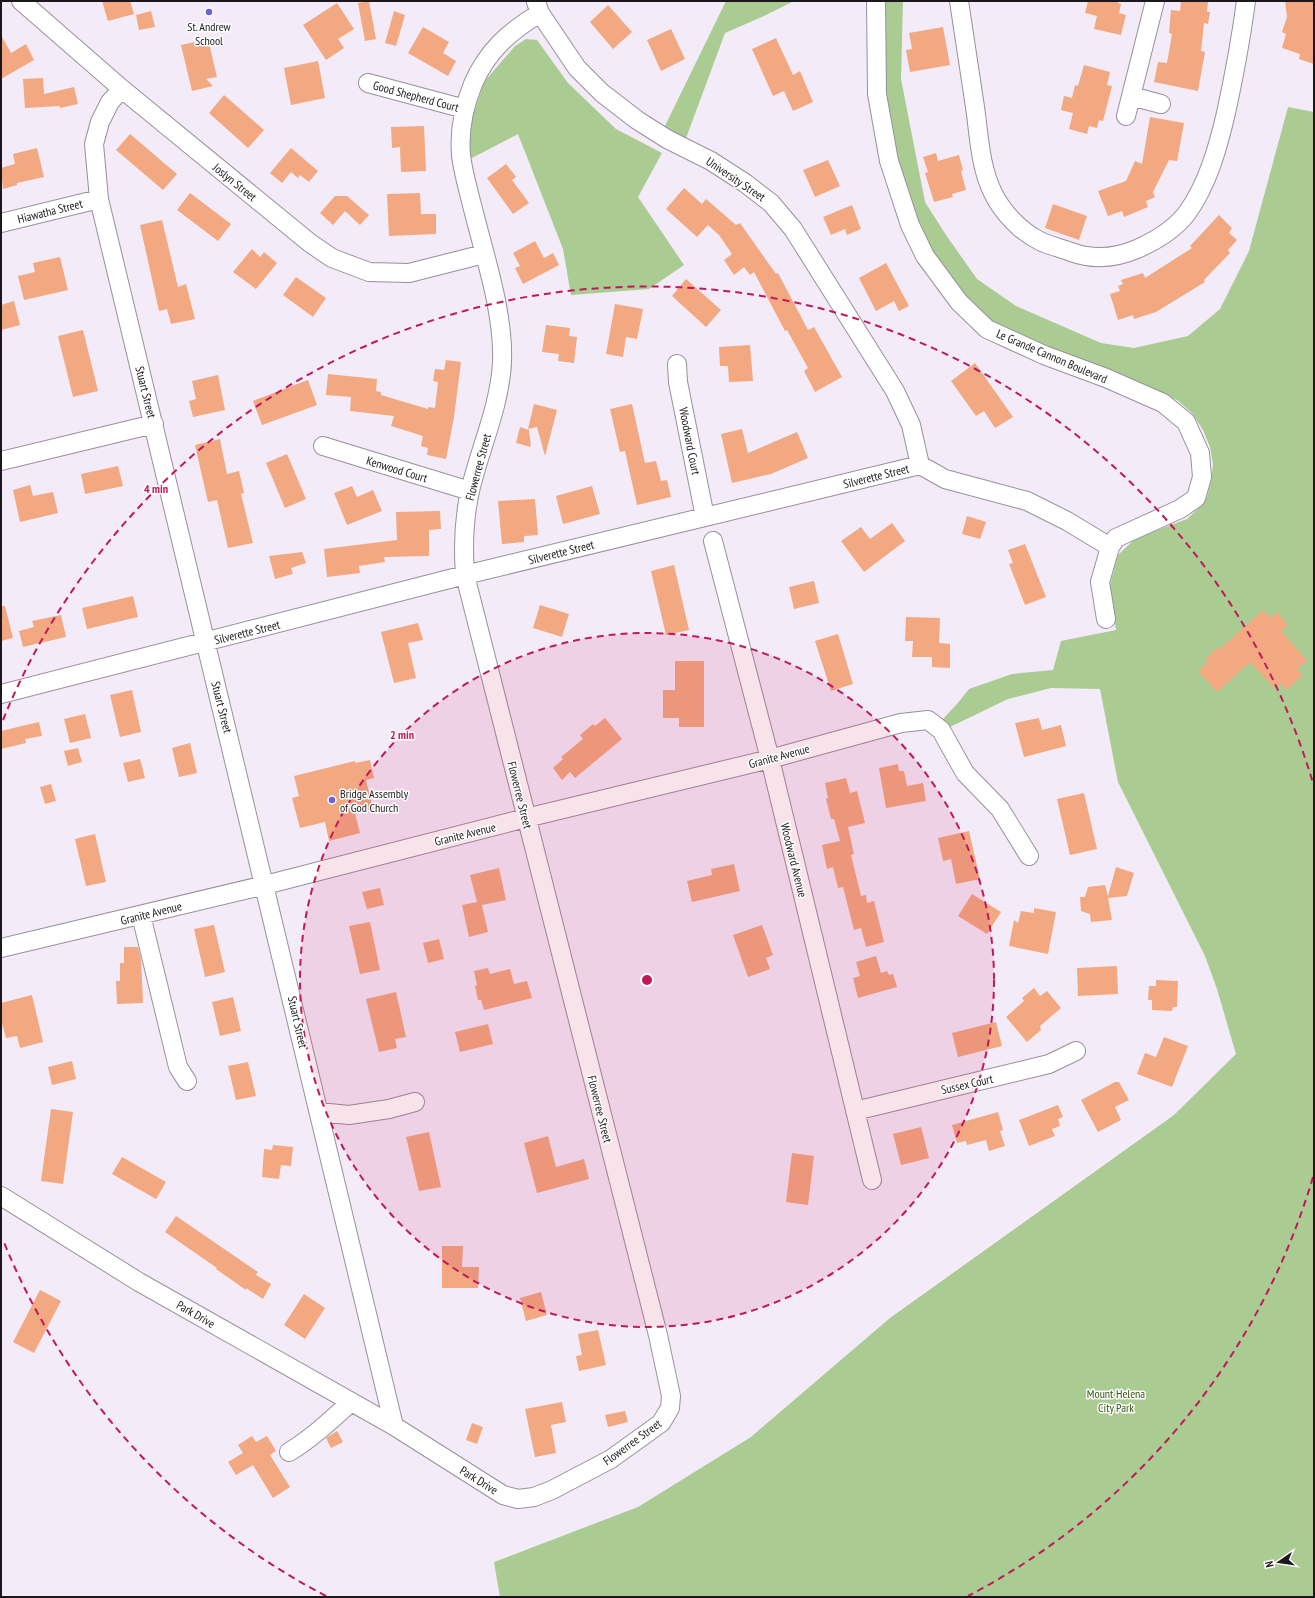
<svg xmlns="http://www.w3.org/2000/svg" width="1315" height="1598" viewBox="0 0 1315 1598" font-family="'PT Sans Narrow',sans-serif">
<rect width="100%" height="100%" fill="#f4ebf8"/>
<path fill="#aacb92" d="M726,1h68l-30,15 -39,17 -40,108 -22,-11z
M883,1h20l-2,78 24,123 21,33 31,44 39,27 85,37 33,5 54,-12 32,-27 29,-58 39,-144 26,5v1485h-814l-6,-35 144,-55 113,-70 139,-119 284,-203 62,-61 -19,-65 -12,-33 -87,-174 -18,-93 -49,-1 -43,11 -58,28 -8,-7 15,-16 12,-15 43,-15 41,-4 8,-29 55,-11 -7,-41 9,-34 18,-17 51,-19 14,-13 6,-9 4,-15 2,-18 -3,-17 -7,-17 -11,-17 -15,-13 -48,-21 -91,-36 -41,-18 -19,-13 -23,-28 -30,-43 -37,-109 -7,-87z
M526,39l11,1 31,43 48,46 46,24 -24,44 46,68 -35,24 -78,6 -8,-46 -45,-115 -50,26 1,-32 15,-46 31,-36z"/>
<path fill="#f2a881" d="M102,1h28l4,13 -26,7z
M369,1l7,38 -11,2 -7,-38z
M1088,1h30v2l3,1 -2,9 7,2 -5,20 -27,-6 3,-13 -12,-3z
M1181,1h27l-1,11h3l-2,12 -4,-1 -3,28 4,1 -7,39 -44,-9 4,-20 9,1 5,-29 -3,-1 2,-23 9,1z
M1285,1h29v63l-15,-5 1,-5 -18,-6 4,-14 -4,-2 5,-15z
M337,3l17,26 -16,10 6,9 -18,12 -23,-35z
M608,5l24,27 -19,17 -23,-27z
M151,11l4,16 -16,3 -3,-15z
M394,11l11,4 -9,31 -11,-3z
M423,27l26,15 -6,11 13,8 -8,15 -40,-23z
M943,27l7,38 -40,7 -4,-22 6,-1 -3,-16z
M671,29l14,30 -24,12 -14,-31z
M1,35l10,18 15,-9 8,16 -33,19z
M776,38l17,37 7,-4 13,31 -20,9 -9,-20 -11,5 -21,-47z
M208,39l9,38 -11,2 7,7 -21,5 -11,-46z
M318,61l7,37 -34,7 -7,-37z
M1084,65l26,7 -3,13 5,1 -9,35 -4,-1 -2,8 -8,-2 -2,8 -18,-5 4,-16 -12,-3 3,-14 8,2 3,-13 3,1z
M43,78l1,16 30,-7 4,17 -18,4v-2l-35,2 -2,-29z
M224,95l40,35 -16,18 -39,-35z
M1150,117l34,6 -7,38 -8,-1 -16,32 2,5 -9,4 2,6 -24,10 -2,-6 -14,5 -10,-25 28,-10 9,-20 7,3z
M424,126l2,45 -25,1 -1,-25 -8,1 -1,-21z
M130,134l47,40 -14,16 -47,-40z
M37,148l7,29 -27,6v2l-14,4 -2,-21 14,-4 -2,-10z
M291,148l27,23 -9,11 -9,-7 -2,3 -7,-6 -9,11 -12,-10z
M936,153l2,8 21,-6 4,15 -2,1 5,19 -14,4 1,3 -19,5 -9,-29 3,-1 -5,-15z
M828,160l12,26 -25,11 -12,-27z
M506,164l10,13 -4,3 17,23 -16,11 -26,-36z
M684,188l18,16 4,-5 30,26 4,-2 36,51 2,-1 30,57 6,-3 28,50 -27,15 -11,-21 4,-3 -21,-38 -2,1 -31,-59 -4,3 -6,-8 -10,8 -10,-15 8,-6 -13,-19 -11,-10 -11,12 -31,-28z
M190,193l41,31 -13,17 -41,-31z
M420,193l1,21h15v20l-47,2 -2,-42z
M335,196h12l22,19 -9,10 -15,-14 -12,14 -13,-12z
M1053,204l34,12 -8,24 -34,-12z
M852,205l9,24 -14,6 -2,-6 -14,6 -8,-18z
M1219,215l13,13 -3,5 8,7 -9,10 2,3 -26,27 1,2 -49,30 -22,7 -1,-4 -15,5 -8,-26 10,-3 -2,-5 5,-2 -2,-4 22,-7 2,5 47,-30 -2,-2z
M162,220l16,67 8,-3 9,35 -24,5 -4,-15 -8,2 -19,-86z
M535,241l9,17 9,-5 6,12 -36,19 -8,-16 5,-2 -7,-13z
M252,249l8,8 4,-5 13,11 -21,26 -23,-17z
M60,257l8,33 -44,10 -6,-24 17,-4 -2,-9z
M886,263l23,43 -10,5 -5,-10 -18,10 -17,-33z
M296,277l30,21 -13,19 -30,-22z
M686,279l35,31 -15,17 -34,-31z
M14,301l6,24 -19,5v-25z
M615,304l28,5 -6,30 -11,-2 -3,20 -17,-3z
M546,325l24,3 -1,8 8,1 -3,26 -16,-2 1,-7 -17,-2z
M83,330l15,61 -25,6 -15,-61z
M750,345l3,36 -24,1 -1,-16h-8l-1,-19z
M446,360l15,2 -7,55 -8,42 -19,-4 1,-7 -7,-2 2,-10 -32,-10 3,-10 -44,-5 1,-14 -25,-2 2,-21 49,5 -1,12 5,1v3l47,14v-2l7,1 3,-26 -5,-1 2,-12 9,1z
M975,363l38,54 -18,11 -11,-17 -8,5 -25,-35z
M218,375l7,35 -32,7 -4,-16 7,-2 -4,-18z
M308,380l9,25 -55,20 -9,-24z
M534,404l23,6 -12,46 -8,-29 -9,2z
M632,404l13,59 11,-2 5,20 6,-1 4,17 -34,8 -12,-54 -5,1 -10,-43z
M520,427l9,3 2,17 -15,-4z
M742,429l6,24 49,-21 11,26 -37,16 -39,9 -11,-49z
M220,439l7,35 12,-3 5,22 -3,1 12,49 -25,5 -11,-48 -9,2 -13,-57z
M287,454l19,45 -21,9 -19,-45z
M118,466l5,20 -38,8 -4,-20z
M30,485l3,11 20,-4 5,21 -38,9 -7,-32z
M352,486l5,11 16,-7 9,21 -35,14 -13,-32z
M592,486l8,28 -37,10 -7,-28z
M535,499l3,36 -14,1v6l-22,2 -4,-43z
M440,511l1,18 -12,1v26l-45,1 1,5 -26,4 1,7 -33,4 -3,-28 73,-9 -1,-28z
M967,516l19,6 -6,17 -18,-5z
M892,523l13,18 -41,31 -23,-31 20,-14 9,12z
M1025,544l21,53 -21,8 -16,-41 4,-1 -5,-13z
M302,552l4,11 -15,5 2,6 -18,5 -6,-23z
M674,565l15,65 -23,5 -15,-64z
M814,581l5,22 -25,6 -5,-22z
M133,596l5,21 -51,12 -5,-21z
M540,605l29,9 -7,23 -29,-9z
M1,606h4l8,32 -12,3z
M1263,610l7,8 7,-6 11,13 -7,6 26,29 -10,9 6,6 -17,15 -6,-7 -6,5 -24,-26 -33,30 -19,-21 10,-9 -3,-3 13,-12 2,2z
M61,615l5,22 -43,10 -4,-16 15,-4 -2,-6z
M906,617l34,1 -1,25 11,1v24l-18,-1v-10h-20l1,-16h-8z
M418,623l5,17 -15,3 8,35 -22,5 -13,-51z
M838,634l15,50 -22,7 -16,-50z
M675,661h29v66h-25v-9h-16v-28h12z
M132,690l9,42 -21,5 -10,-42z
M85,714l6,24 -21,5 -6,-24z
M605,718l17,21 -47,39 -5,-6 -8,8 -9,-12 10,-9 -2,-2 22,-18 -3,-4 13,-11 2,2z
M1039,718l3,12 19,-5 5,21 -42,11 -9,-34z
M39,722l3,14 -17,3 1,4 -25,6v-18z
M190,743l7,30 -18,4 -7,-29z
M78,748l4,14 -14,4 -4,-15z
M140,759l5,19 -17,4 -5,-19z
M370,760l4,18 -8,2 7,29 -18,4 5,20 -31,8 -4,-19 -25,6 -8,-30 7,-2 -5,-20 61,-15v2z
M898,764l1,7h5l3,15 16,-3 3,18 -40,7 -7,-40z
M846,778l4,15 7,-2 8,32 -17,4 6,27 -3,1 10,41 5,-1 1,8 7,-2 10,41 -18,5 -5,-19 -7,2 -11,-43 -5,1 -5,-21 -6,2 -5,-24 18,-4 -6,-22h-3l-5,-20 2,-1 -3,-15z
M51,784l5,17 -11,3 -5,-17z
M1084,793l13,56 -27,6 -13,-56z
M969,831l11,48 -24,5 -5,-25 -8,2 -5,-23z
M95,834l11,48 -20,4 -11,-47z
M734,864l6,27 -48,11 -5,-21 25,-6 -1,-6z
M1116,867l18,6 -7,23 -19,2 4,22 -21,2 -1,-8 -9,-3 -1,-14h5l3,-10 17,-2 3,11z
M499,868l7,32 -24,5 6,27 -19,5 -7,-32 15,-3 -7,-27z
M380,888l4,17 -17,4 -5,-17z
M972,894l29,18 -14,22 -29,-18z
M1034,908l22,4 -8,42 -39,-8 5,-26 4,3 3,-12 13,2z
M370,922l10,48 -20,4 -11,-48z
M214,925l11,47 -20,5 -11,-48z
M762,925l11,30 -7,3 4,11 -22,8 -15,-42z
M439,939l5,20 -16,4 -5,-20z
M124,947h14l3,12 2,44 -26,1 -1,-23h4v-18h4z
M876,956l5,17 6,-2 2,4 4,-1 4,13 -39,11 -5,-20 7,-2 -4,-14z
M1117,966l1,28 -40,2 -1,-28z
M488,968l2,6 20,-5 4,15 13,-3 5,17 -48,12 -3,-10h-3l-3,-14 2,-1 -3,-14z
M1156,980l22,1 -1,26h-4l-1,4 -20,-1v-10h-4l1,-14h7z
M1034,988l6,8 7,-5 14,17 -21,18 1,4 -14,12 -21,-25 18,-16 -2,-3z
M396,992l10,45 -11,2 2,9 -18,4 -13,-53z
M32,995l11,47 -23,6 -3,-12 -11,2 -5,-18v-17z
M233,997l8,34 -21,5 -8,-34z
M996,1022l6,24 -44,11 -6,-24z
M488,1024l5,20 -33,8 -5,-20z
M1164,1037l24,9 -16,41 -35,-13 8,-21 11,4z
M72,1061l4,18 -24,6 -4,-18z
M248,1062l8,34 -20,4 -8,-34z
M1115,1082h4l10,18 -14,7 6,13 -23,12 -17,-32z
M1058,1105l5,12 -5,2 2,7 -8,3 3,7 -26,10 -10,-26z
M51,1109l22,3 -10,72 -22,-3z
M998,1112l5,18 -3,1 5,15 -16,5 -3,-11 -19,5 -1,-4 -9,2 -5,-18z
M921,1127l8,31 -28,7 -8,-31z
M429,1132l12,55 -22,4 -13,-54z
M548,1136l8,31 28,-8 5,20 -52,14 -13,-50z
M273,1145l20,2 -2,19 -10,-1 -2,14 -17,-2 2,-28 8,1z
M792,1153l22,3 -6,49 -22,-3z
M122,1157l44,25 -10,17 -44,-25z
M176,1216l82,56 -2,3 15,9 -8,15 -17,-11v2l-30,-21 1,-1 -52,-36z
M442,1246h21l-1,21h17l-1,21h-36z
M40,1290l21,11 -27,52 -21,-11z
M541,1292l6,23 -21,6 -6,-23z
M304,1294l21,14 -20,31 -21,-14z
M598,1330l8,35 -27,6 -3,-15 6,-1 -4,-21z
M562,1402l4,20 -15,3 5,28 -21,4 -10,-48z
M625,1411l3,11 -20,5 -3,-12z
M472,1423l11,4 -6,17 -11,-4z
M337,1431l6,11 -12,6 -5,-10z
M252,1436l4,6 11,-6 9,15 -6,4 20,32 -17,11 -20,-33 -17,10 -8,-13 15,-9 -5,-8z"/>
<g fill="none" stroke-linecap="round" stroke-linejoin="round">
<g stroke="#98909c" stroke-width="20">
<path id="minor" d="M21,1l101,88 188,154 22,15 37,14 40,1 75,-19
M876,1l1,93 12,67 21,64 15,31 34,46 28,27 57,26 62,23 57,25 23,19 14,31 2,24 -6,21 -16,11 -64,29 -6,9 -10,35 6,37
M959,1c5,35 11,71 16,106 4,28 5,60 18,86 9,19 28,39 47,48 10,5 21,7 31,11 22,8 45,6 66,-3 18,-8 38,-20 50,-36 21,-29 31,-66 39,-100 8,-37 15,-74 20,-112
M536,2l4,11 37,55 25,25 35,27 30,19 44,22 34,22 26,20 22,26 102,162 16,34 9,40
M368,83l97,26
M122,89l-12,13 -10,20 -6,22 5,55 295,1227
M1131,96l30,8
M1126,116l29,-115
M1,223l98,-24
M677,364l1,18 27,135
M323,446l147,45
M1,461l153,-37
M713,541l57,218 102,421
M1,694l464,-119 455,-110 25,14 82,22 40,20 43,26
M141,915l37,152 9,14
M1,948l264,-63 261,-67 244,-59 131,-36 27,-3 13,10 24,43 35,36 29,47
M855,1111l194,-47 27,-13
M319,1112l30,3 40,-6 26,-7
M1,1196l138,86 255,144 109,69 15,4 16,-2 18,-7 59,-31 50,-36 9,-15 1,-12 -13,-61 -193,-760c-2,-27 -1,-57 5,-84 10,-43 30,-85 32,-129 2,-50 -18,-108 -30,-157 -4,-16 -9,-33 -11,-50 -2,-24 3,-49 12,-71 14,-33 37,-53 67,-71
M289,1452c23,-14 42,-32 62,-50"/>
</g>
<use href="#minor" stroke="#fff" stroke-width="18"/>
</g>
<circle cx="647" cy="980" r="347" fill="#c2185b" fill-opacity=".12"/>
<g fill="none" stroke="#c2185b" stroke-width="2" stroke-dasharray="7 5">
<circle cx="647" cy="980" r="347"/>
<path d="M1313 1177A695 695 0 0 1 968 1596M326 1596A695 695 0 0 1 3 1240M3 720A695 695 0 0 1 1313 783"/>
</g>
<g fill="#6c61db" stroke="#fff" stroke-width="1.5">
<circle cx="209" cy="12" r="4"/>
<circle cx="332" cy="800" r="4"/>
</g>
<g text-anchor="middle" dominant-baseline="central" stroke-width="3" stroke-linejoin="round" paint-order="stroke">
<g font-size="12" fill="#1b171c" stroke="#fff">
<text x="209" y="26">St. Andrew<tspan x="209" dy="14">School</tspan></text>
<text x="340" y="793" text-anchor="start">Bridge Assembly<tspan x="340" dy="14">of God Church</tspan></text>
</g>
<g font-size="12" fill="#1b171c" stroke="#fff">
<text transform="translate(416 96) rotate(15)">Good Shepherd Court</text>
<text transform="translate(736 179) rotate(34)">University Street</text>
<text transform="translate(235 182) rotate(39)">Joslyn Street</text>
<text transform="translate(50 211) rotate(-14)">Hiawatha Street</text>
<text transform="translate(1052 356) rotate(23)">Le Grande Cannon Boulevard</text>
<text transform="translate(146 392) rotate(76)">Stuart Street</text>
<text transform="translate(690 441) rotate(79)">Woodward Court</text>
<text transform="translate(478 467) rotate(-75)">Flowerree Street</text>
<text transform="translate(397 469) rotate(17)">Kenwood Court</text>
<text transform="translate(876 476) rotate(-14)">Silverette Street</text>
<text transform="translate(561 552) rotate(-14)">Silverette Street</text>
<text transform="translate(247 632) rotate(-14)">Silverette Street</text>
<text transform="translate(222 707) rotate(76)">Stuart Street</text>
<text transform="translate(779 756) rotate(-15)">Granite Avenue</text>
<text transform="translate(520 795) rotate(76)">Flowerree Street</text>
<text transform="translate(465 834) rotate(-14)">Granite Avenue</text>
<text transform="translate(794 860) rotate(76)">Woodward Avenue</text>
<text transform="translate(151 913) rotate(-14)">Granite Avenue</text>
<text transform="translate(298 1022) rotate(77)">Stuart Street</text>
<text transform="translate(967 1084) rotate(-13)">Sussex Court</text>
<text transform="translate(600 1109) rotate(76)">Flowerree Street</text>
<text transform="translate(196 1314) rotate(30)">Park Drive</text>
<text transform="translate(632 1442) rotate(-36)">Flowerree Street</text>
<text transform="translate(479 1480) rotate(32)">Park Drive</text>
</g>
<g font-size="12" fill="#33560e" stroke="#fff">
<text x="1116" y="1393">Mount Helena<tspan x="1116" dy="14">City Park</tspan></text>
</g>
</g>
<circle cx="647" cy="980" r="6" fill="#c2185b" stroke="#fff" stroke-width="2"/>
<g font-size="12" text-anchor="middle" font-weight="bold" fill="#c2185b" stroke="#fff" stroke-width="3" stroke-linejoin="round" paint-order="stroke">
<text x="156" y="493">4 min</text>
<text x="402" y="739">2 min</text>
</g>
<rect width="1315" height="1598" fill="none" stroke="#1b171c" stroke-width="4"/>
<g transform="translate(1279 1562) rotate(257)" stroke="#ffffff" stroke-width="3" paint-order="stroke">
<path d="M0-3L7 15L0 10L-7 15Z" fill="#1b171c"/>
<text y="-6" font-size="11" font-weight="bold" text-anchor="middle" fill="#1b171c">N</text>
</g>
</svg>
